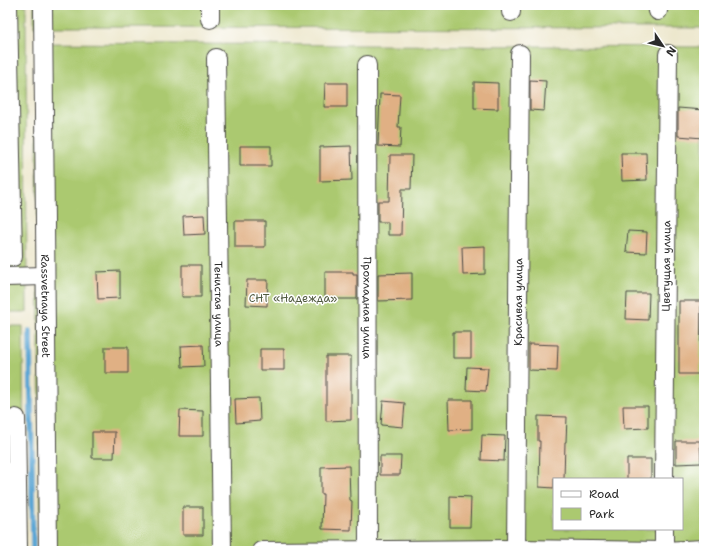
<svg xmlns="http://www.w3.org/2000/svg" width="709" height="556" viewBox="0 0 709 556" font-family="'Shantell Sans',sans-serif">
<rect width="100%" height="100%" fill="#fff"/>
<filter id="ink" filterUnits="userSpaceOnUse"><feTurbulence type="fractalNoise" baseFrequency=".025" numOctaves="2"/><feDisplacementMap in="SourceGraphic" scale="8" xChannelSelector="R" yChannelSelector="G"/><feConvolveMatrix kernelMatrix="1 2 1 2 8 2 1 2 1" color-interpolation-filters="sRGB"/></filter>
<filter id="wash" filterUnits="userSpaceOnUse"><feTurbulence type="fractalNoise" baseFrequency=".012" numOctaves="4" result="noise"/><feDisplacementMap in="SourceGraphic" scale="16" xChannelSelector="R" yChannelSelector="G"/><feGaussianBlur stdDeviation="0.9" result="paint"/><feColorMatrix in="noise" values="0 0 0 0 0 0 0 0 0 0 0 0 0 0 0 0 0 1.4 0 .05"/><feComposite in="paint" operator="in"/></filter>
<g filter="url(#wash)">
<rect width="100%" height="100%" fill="#ece6ca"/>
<path fill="#abc970" stroke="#6b7a4e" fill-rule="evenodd" d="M5,5h21l1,307h-22z
M34,5h670v23l-670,-1z
M36,43l668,4v504h-663zM554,479h128v50h-128z
M5,326h18l1,225h-19z"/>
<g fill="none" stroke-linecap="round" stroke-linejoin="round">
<path stroke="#5ca6d4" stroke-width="5.5" d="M30,331l3,220"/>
</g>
<g id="blocks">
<path fill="#e0b084" d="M530,80l16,1 -2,30 -14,-1z
M474,82l24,1v26l-24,-1z
M325,83h22v24h-23z
M380,94l20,1 -2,32h3l-1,20 -22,-1z
M678,108l26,2 -1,28 -25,-2z
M240,146h31v20h-31z
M351,146l1,34 -32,1v-34z
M621,153h25l1,27 -25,1z
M390,155h22l-1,34h-9l-1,46h-13v-13h-10v-21h11z
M204,215l1,19 -21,1 -1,-19z
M235,221h30v26h-30z
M628,231l19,1 -1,21 -20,-1z
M485,246v28l-22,1 -1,-28z
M182,265h19v32h-19z
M120,271v27l-22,1 -1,-27z
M325,272h28v2h4v25h-32z
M412,273v27l-34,1v-27z
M247,280h21l-1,26 -21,-1z
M627,293h22l-1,27 -22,-1z
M679,301h22l-1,73h-21z
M453,332h18v26h-18z
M529,344l29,1 -1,26 -28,-1z
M203,345l1,21 -22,1 -1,-21z
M105,347h23v26h-23z
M260,349h24v21h-24z
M326,356h25v64l-25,1z
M467,367l21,1 -2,23 -20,-1z
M259,398l1,23 -24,2 -1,-24z
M448,400h24v29l-23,1z
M383,401l22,2 -2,24 -22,-2z
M623,406h25v22l-24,1z
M180,410l23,1v25h-24z
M538,416l29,1 -1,25h-1l-1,37h-10v9l-15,-1 1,-46h-2z
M92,432h23l-1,26h-22z
M482,435l23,1 -1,25 -23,-1z
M676,441h24l1,22 -25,1z
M380,456h21l-1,19h-20z
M627,459h24v20h-24z
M349,466l1,34 2,1 -1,29 -29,-1 1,-35h-2v-27z
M450,496l21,1 -1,30h-20z
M183,507h20v28h-20z"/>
</g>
</g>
<g filter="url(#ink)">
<use href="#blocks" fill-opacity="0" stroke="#484743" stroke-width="1"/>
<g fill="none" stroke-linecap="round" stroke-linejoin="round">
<g stroke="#484743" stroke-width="20">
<g id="minor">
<path d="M8,5l5,252"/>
<path id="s1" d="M43,5l5,546"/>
<path d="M210,5v14"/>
<path d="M511,5v7"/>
<path d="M657,5l1,6"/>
<path id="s2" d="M216,58l6,493"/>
<path id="s3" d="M367,65l1,486"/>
<path d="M5,277l40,-1"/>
<path d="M16,418l2,133"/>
<path id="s4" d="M664,479l4,-425"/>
<path d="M261,551l255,-2 148,2 40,-2"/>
<path id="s5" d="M516,551l4,-497"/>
<path d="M664,551v-22"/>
</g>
</g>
<use href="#minor" stroke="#fff" stroke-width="18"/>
</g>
</g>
<g text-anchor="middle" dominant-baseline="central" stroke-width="3" stroke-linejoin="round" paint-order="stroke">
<g font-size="11" fill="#2b2b2b" stroke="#fff">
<text stroke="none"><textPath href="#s4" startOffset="213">Цветущая улица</textPath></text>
<text stroke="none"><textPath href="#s5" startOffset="249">Красивая улица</textPath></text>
<text stroke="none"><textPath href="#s2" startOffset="246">Тенистая улица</textPath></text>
<text stroke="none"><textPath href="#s1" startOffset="301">Rassvetnaya Street</textPath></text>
<text stroke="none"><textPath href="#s3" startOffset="243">Прохладная улица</textPath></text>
</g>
<g font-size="11" fill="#515a40" stroke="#fff">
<text x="293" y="298">СНТ «Надежда»</text>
</g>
</g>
<rect width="709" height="556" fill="none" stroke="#fff" stroke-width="20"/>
<rect x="553" y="478" width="130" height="52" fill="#ffffff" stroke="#aaaaaa"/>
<rect x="561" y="491" width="20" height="6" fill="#ffffff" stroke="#aaaaaa"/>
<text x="589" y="498" font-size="12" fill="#2b2b2b">Road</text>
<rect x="561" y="508" width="20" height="12" fill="#abc970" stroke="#aaaaaa"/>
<text x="589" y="518" font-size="12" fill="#2b2b2b">Park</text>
<g transform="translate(663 46) rotate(125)" stroke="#ffffff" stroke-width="3" paint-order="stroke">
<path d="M0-3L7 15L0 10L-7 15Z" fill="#2b2b2b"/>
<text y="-6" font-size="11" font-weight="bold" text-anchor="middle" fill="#2b2b2b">N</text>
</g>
</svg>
